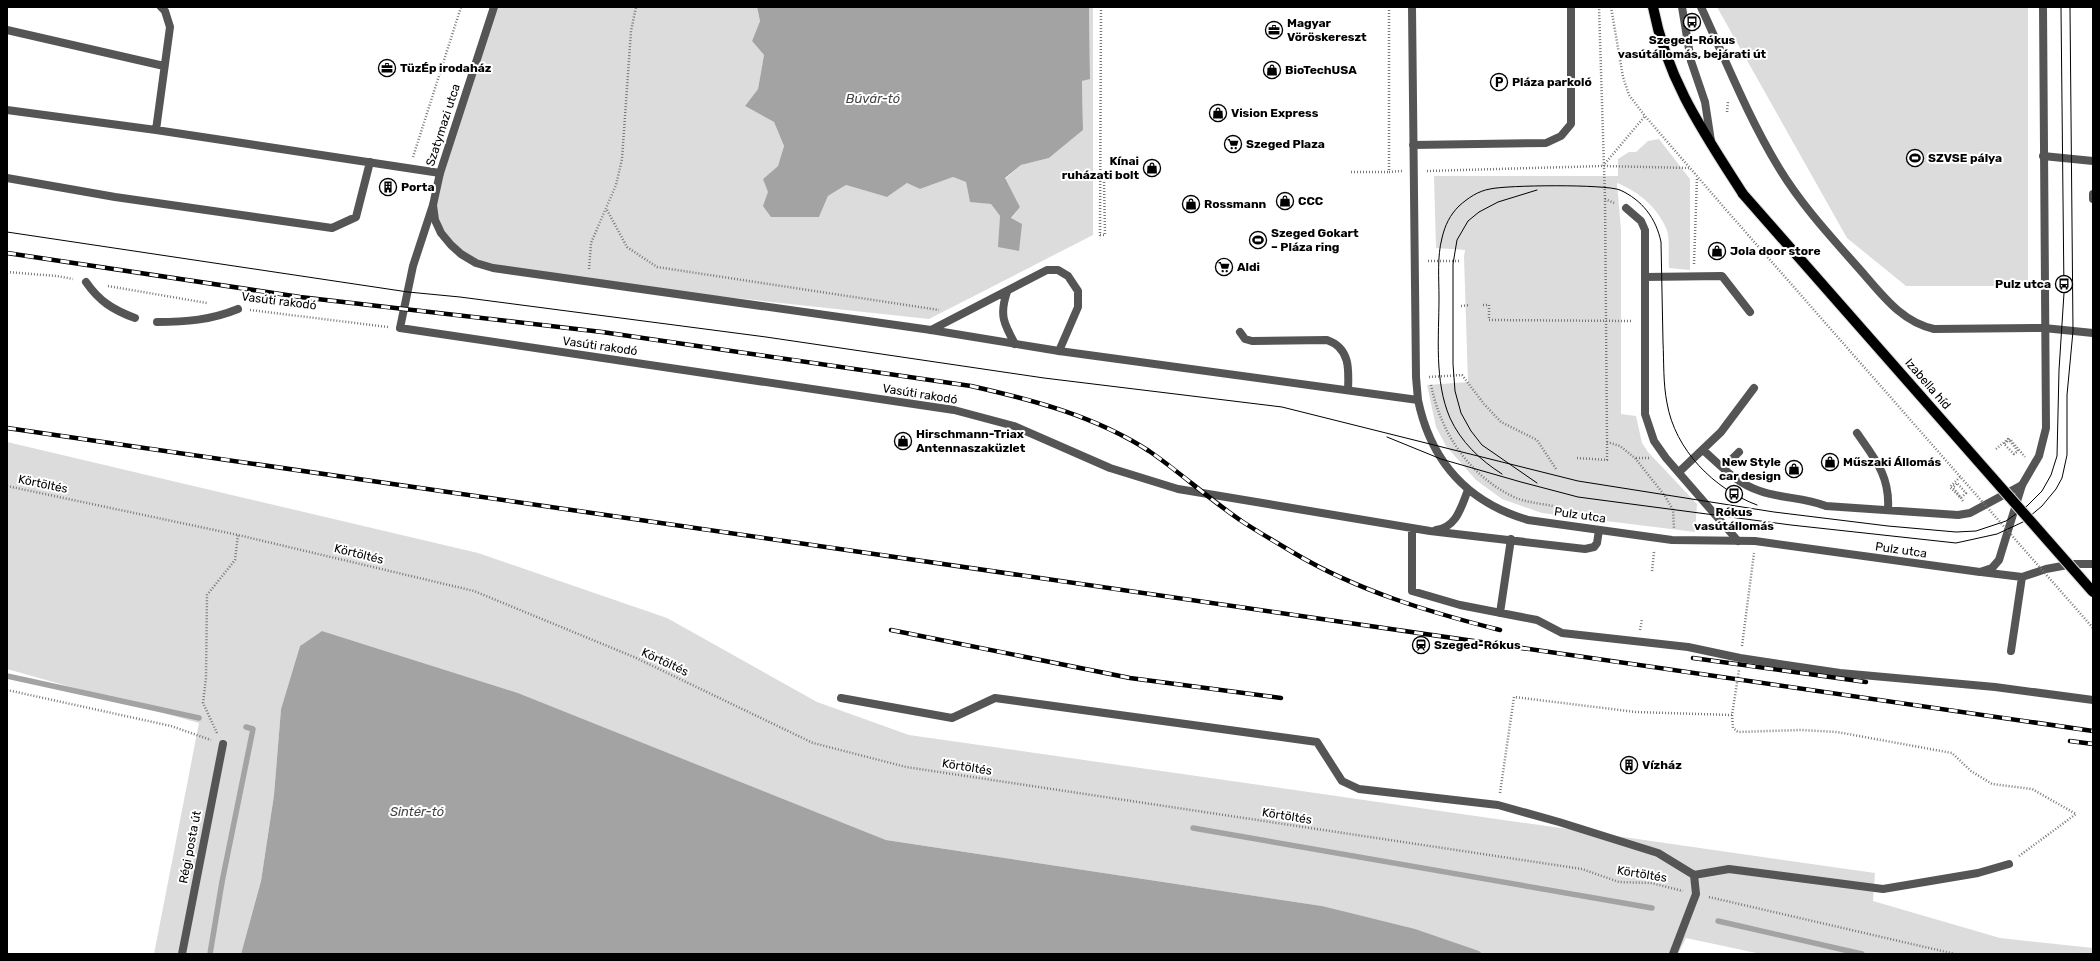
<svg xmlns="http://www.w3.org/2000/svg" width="2100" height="961" viewBox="0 0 2100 961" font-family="Rubik,sans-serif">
<rect width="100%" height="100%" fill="#fff"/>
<path fill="#dcdcdc" d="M494,7h263l3,14 -8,20 12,14 -6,34 -13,17 29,16 10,24 -6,20 -15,13 56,38 9,-21 18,-11 41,12 20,-14 13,6 33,-12 13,5 4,19 21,3 9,12 -1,31 12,-28 9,-12 -15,-28 16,-14 28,-7 34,-28 -1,-49 8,-3 -1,-71h4v228l-164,84 -341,-37 -95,-14 -32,-14 -26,-34 5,-47z
M1717,7h311v279h-122l-59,-48z
M1659,139l31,40v91l-21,-2c-1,-11 1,-28 -2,-38 -9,-22 -29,-39 -50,-47l4,47v184l15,2 6,27 6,9 49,52 -2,28 -153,-19 -40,-14 -26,-19 -30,-34 -10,-19 -9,-42 41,-3 -4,-125 1,-7 -29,-2 -2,-72h184v-17l11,-7h7l12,-11z
M7,442l471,111 189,65 150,84 92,33 966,138 -2,28 127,37 93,10v6h-332l-75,-16 -8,16h-195l-4,-3 -157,-45 -436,-66 -368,-147 -196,-62 -22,15 -19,63 -7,86 -13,86 -20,73h-87l45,-231 -192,-54z"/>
<path fill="#a3a3a3" d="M757,7h332l1,72 -8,2 1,49 -34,28 -28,7 -16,13 15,29 -9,11 11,6 -3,27 -21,-4 2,-31 -9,-12 -21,-2 -4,-20 -13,-5 -33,12 -13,-6 -20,14 -41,-12 -18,11 -9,21h-48l-8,-11 5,-14 -5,-13 15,-13 6,-20 -10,-24 -29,-16 13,-17 6,-34 -12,-14 8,-20z
M322,631l196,62 368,147 436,66 93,23 64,22 4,3h-1242l20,-73 13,-86 7,-86 19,-63z"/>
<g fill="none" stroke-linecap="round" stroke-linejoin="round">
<path stroke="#a3a3a3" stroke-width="5.5" d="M7,676l192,42
M1193,828l459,80
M1718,921l144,33
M210,954l12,-72 31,-153 -7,-2"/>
<g stroke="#dbdbdb" stroke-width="12">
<path id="primary" d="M1653,7c14,73 51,126 90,187"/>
</g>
<path stroke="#777" stroke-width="2.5" stroke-dasharray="1 2" stroke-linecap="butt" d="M1101,7l-1,228h5l-1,-56h11
M1389,7v165l13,-1
M1611,7l12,70 6,18 16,21 83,96
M1727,112l1,-11
M413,157l48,-150
M1603,166l42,-50
M1427,171l176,-5 87,2
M1351,172h38
M1605,199l9,4
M607,210l20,37 30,20 282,43
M1428,261h33
M1694,264l3,-87
M589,269l2,-26 25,-58 6,-26 9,-128 5,-24
M7,272l50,4 16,3
M108,286l99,17
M1483,305h6v15l144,1
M1461,306l9,-1
M250,310l138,17
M1429,377l33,-2 22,29 17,18 36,18 19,29
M1431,385c10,49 39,92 85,113 13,5 29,6 42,9
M1607,442l13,4 15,12 30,38 8,14 1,18
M1996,449l12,-10 10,12 -4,3 -10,-10 6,-5 15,18
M1577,458l30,2v-18l-2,-243 -6,-192
M1636,458h15
M1960,477l-10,10 11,11 5,-5 -9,-10 -4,4 10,14
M7,486l231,49 236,56 160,66 179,86 93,24 676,102 37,13 32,1 32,8
M1652,571l2,-19h2
M1640,630l2,-11
M1742,646l12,-93
M7,690l164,36 40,14
M1732,715l1,13 5,4 63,-2 36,2 115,21 19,18 21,13 40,5 44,25 -57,42
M217,733l-14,-30 3,-25 1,-83 28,-35 3,-25
M1500,793l14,-96 122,15 96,3 7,-45
M1709,897l246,57"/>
<path stroke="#555" stroke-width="8" d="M1412,7l4,370 2,23
M1682,7l9,54 14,41 6,39
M1701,7c25,54 47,110 78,161 23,38 54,71 83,104 21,24 40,50 72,57l110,-1 49,5
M7,30l157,36
M7,110l149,20 284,43
M156,130l14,-103 -5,-16 -4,-4
M1413,145l133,-2 15,-7 10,-12v-117
M2043,156l50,5
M7,178l108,19 217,31 24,-11 14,-55
M2093,194v5
M433,205l-20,61 -13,62 554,82 60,16 96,42 68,21 252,42 155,18 9,-2 3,-4 2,-13
M1626,208l15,13 4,9v184l9,27 12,17 72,83
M1645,277l77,-1 28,36
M86,282c13,19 27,28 49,36
M1007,292c-8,23 -3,32 8,52
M157,322c29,0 54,-2 81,-13
M931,330l116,-60h11l10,6 10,15v16l-19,44
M1240,332l5,7 7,2 75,-1c23,8 22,29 21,50
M1857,433c18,26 33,43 31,76
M1703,450c17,15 34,34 57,41 23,8 43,6 66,15l132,9 12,-2 52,-28
M1723,468l16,-16
M1679,472l42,-40 33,-44
M1412,528v63l48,14 77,15 25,13 126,14 52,11 100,15 155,14 98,13
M1436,530c21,-3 25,-23 32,-40
M1981,572l41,5 24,-8 27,-5h20
M1500,613l11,-74
M2011,651l11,-74
M841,698l111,20 43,-20 322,44 25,39 17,8 139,16 61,17 99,31 36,22 35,-6 154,20 95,-16 31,-9"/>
<path stroke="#555" stroke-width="8" d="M494,7l-54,166 -7,32 2,15 6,13 10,12 10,9 15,9 17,5 438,62 128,21 359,49c13,62 49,102 110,120l144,20 83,1 225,31 12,-4 7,-8 23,-75 17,-29 7,-28 -3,-421
M182,954l41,-210
M1673,954l23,-60 -2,-19"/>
<use href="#primary" stroke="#000" stroke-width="10"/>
<path stroke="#000" stroke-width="1" d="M1537,190l-39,12 -19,10 -11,9 -11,19 -4,24v100l2,27 6,22 10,18 11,14 55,38
M7,232l401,60 52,5 306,40 278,41 238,29 296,74 196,31 114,14 68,6 20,-1 30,-10 21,-15 15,-15 9,-16 6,-19 2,-86 5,-77 -3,-286
M1387,437l54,22 80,23 57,15 68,9 145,19 165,18 41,-9 26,-12 19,-16 14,-17 6,-11 5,-23v-60l6,-64 -3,-324
M1502,474c-22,-14 -41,-32 -52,-56 -16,-37 -11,-82 -11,-120 0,-20 -2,-41 3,-60 3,-13 8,-23 17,-32 9,-8 19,-15 31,-17 17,-4 115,-5 130,1 22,10 36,28 41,52 1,33 1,67 2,100 1,20 0,41 4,61 8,47 47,86 90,102"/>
<g stroke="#000" stroke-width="4.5">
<path id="rail" d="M7,253l293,44 302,35 369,54c62,14 124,30 178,65 32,22 61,49 94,71 17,11 34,21 51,31 64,38 135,59 206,77
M7,428l2086,303
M891,630l239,48 151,20
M1693,658l173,24
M2070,741l23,3"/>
</g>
<use href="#rail" stroke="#fff" stroke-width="3" stroke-dasharray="9" stroke-linecap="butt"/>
<g stroke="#dbdbdb" stroke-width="12" stroke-linecap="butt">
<path id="primary-bridge" d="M1743,194l350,398"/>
</g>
<path stroke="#777" stroke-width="2.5" stroke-dasharray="1 2" stroke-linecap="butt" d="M1728,212l365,416"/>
<use href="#primary-bridge" stroke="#000" stroke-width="10"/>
</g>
<defs>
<g id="bus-ring" transform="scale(0.9)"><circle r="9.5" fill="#fff" stroke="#000" stroke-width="1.5"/><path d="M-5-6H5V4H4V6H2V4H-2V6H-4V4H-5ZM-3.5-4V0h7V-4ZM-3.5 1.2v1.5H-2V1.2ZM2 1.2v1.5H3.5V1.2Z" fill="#000"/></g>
<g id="office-ring" transform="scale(0.9)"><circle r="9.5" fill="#fff" stroke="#000" stroke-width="1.5"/><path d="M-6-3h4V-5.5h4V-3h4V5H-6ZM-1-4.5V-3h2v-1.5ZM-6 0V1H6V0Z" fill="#000"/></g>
<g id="shop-ring" transform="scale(0.9)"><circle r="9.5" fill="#fff" stroke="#000" stroke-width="1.5"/><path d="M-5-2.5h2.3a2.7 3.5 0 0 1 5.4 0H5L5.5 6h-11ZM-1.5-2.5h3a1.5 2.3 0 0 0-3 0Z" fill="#000"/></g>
<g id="parking-ring" transform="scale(0.9)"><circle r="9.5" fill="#fff" stroke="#000" stroke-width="1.5"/><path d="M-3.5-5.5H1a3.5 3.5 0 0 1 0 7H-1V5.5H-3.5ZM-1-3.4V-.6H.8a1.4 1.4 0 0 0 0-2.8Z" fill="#000"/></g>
<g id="supermarket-ring" transform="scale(0.9)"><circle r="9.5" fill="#fff" stroke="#000" stroke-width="1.5"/><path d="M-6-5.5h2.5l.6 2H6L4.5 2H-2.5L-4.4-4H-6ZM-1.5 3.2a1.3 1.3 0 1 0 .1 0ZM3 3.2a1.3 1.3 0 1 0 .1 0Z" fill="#000"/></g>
<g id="stadium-ring" transform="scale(0.9)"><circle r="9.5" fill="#fff" stroke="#000" stroke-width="1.5"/><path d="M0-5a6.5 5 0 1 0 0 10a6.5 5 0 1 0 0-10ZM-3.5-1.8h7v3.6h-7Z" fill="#000"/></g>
<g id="building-ring" transform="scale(0.9)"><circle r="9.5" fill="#fff" stroke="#000" stroke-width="1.5"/><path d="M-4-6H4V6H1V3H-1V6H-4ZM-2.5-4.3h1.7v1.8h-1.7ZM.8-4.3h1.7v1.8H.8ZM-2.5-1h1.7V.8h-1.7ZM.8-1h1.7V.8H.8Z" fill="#000"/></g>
<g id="station-ring" transform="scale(0.9)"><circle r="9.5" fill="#fff" stroke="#000" stroke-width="1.5"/><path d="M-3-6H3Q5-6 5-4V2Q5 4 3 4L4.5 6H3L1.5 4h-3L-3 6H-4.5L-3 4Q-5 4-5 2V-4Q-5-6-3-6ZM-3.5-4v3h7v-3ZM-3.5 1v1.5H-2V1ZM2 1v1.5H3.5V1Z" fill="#000"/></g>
</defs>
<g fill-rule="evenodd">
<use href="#bus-ring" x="1692" y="22"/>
<use href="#office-ring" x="1274" y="30"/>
<use href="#office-ring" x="387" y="68"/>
<use href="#shop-ring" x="1272" y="70"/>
<use href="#parking-ring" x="1499" y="82"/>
<use href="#shop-ring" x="1218" y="113"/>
<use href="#supermarket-ring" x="1233" y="144"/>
<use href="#stadium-ring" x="1915" y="158"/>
<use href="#shop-ring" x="1152" y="168"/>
<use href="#building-ring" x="388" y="187"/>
<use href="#shop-ring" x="1285" y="201"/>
<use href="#shop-ring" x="1191" y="204"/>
<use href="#stadium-ring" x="1258" y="240"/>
<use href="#shop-ring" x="1717" y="251"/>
<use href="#supermarket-ring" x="1224" y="267"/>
<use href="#bus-ring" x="2064" y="284"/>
<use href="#shop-ring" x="903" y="441"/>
<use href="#shop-ring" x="1830" y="462"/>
<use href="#shop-ring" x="1794" y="469"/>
<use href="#bus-ring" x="1734" y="494"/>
<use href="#station-ring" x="1421" y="645"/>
<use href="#building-ring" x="1629" y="765"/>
</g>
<g text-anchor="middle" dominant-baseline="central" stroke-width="4" stroke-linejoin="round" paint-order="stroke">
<g font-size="12" font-weight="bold" fill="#000" stroke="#fff" text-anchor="start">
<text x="1287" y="23">Magyar<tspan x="1287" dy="14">Vöröskereszt</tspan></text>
<text x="1692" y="40" text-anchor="middle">Szeged-Rókus<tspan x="1692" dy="14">vasútállomás, bejárati út</tspan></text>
<text x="400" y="68">TüzÉp irodaház</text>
<text x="1285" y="70">BioTechUSA</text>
<text x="1512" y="82">Pláza parkoló</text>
<text x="1231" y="113">Vision Express</text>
<text x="1246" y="144">Szeged Plaza</text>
<text x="1928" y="158">SZVSE pálya</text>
<text x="1139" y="161" text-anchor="end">Kínai<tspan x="1139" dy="14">ruházati bolt</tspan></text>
<text x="401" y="187">Porta</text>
<text x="1298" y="201">CCC</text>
<text x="1204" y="204">Rossmann</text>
<text x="1271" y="233">Szeged Gokart<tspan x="1271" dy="14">– Pláza ring</tspan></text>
<text x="1730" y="251">Jola door store</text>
<text x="1237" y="267">Aldi</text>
<text x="2051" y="284" text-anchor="end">Pulz utca</text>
<text x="916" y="434">Hirschmann-Triax<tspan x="916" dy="14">Antennaszaküzlet</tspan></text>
<text x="1781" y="462" text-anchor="end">New Style<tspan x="1781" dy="14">car design</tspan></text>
<text x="1843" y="462">Műszaki Állomás</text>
<text x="1734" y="512" text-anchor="middle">Rókus<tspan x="1734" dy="14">vasútállomás</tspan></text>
<text x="1434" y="645">Szeged-Rókus</text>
<text x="1642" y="765">Vízház</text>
</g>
<g font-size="12" fill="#000" stroke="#fff">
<text transform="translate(443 125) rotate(-72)">Szatymazi utca</text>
<text transform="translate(279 301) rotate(7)">Vasúti rakodó</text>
<text transform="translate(600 346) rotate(8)">Vasúti rakodó</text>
<text transform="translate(1928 384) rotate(49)">Izabella híd</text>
<text transform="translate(920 394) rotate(9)">Vasúti rakodó</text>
<text transform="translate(43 484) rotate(12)">Körtöltés</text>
<text transform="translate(1580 515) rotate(8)">Pulz utca</text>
<text transform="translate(1901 550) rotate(8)">Pulz utca</text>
<text transform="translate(359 554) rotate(14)">Körtöltés</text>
<text transform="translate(665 662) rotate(25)">Körtöltés</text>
<text transform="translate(967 767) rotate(9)">Körtöltés</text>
<text transform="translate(1287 816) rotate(9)">Körtöltés</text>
<text transform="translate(190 847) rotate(-79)">Régi posta út</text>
<text transform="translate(1642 874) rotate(9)">Körtöltés</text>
</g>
<g font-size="13" font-style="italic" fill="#444" stroke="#fff">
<text x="873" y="98">Búvár-tó</text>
<text x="417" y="811">Sintér-tó</text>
</g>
</g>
<rect width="2100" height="961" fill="none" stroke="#000000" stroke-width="16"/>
</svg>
